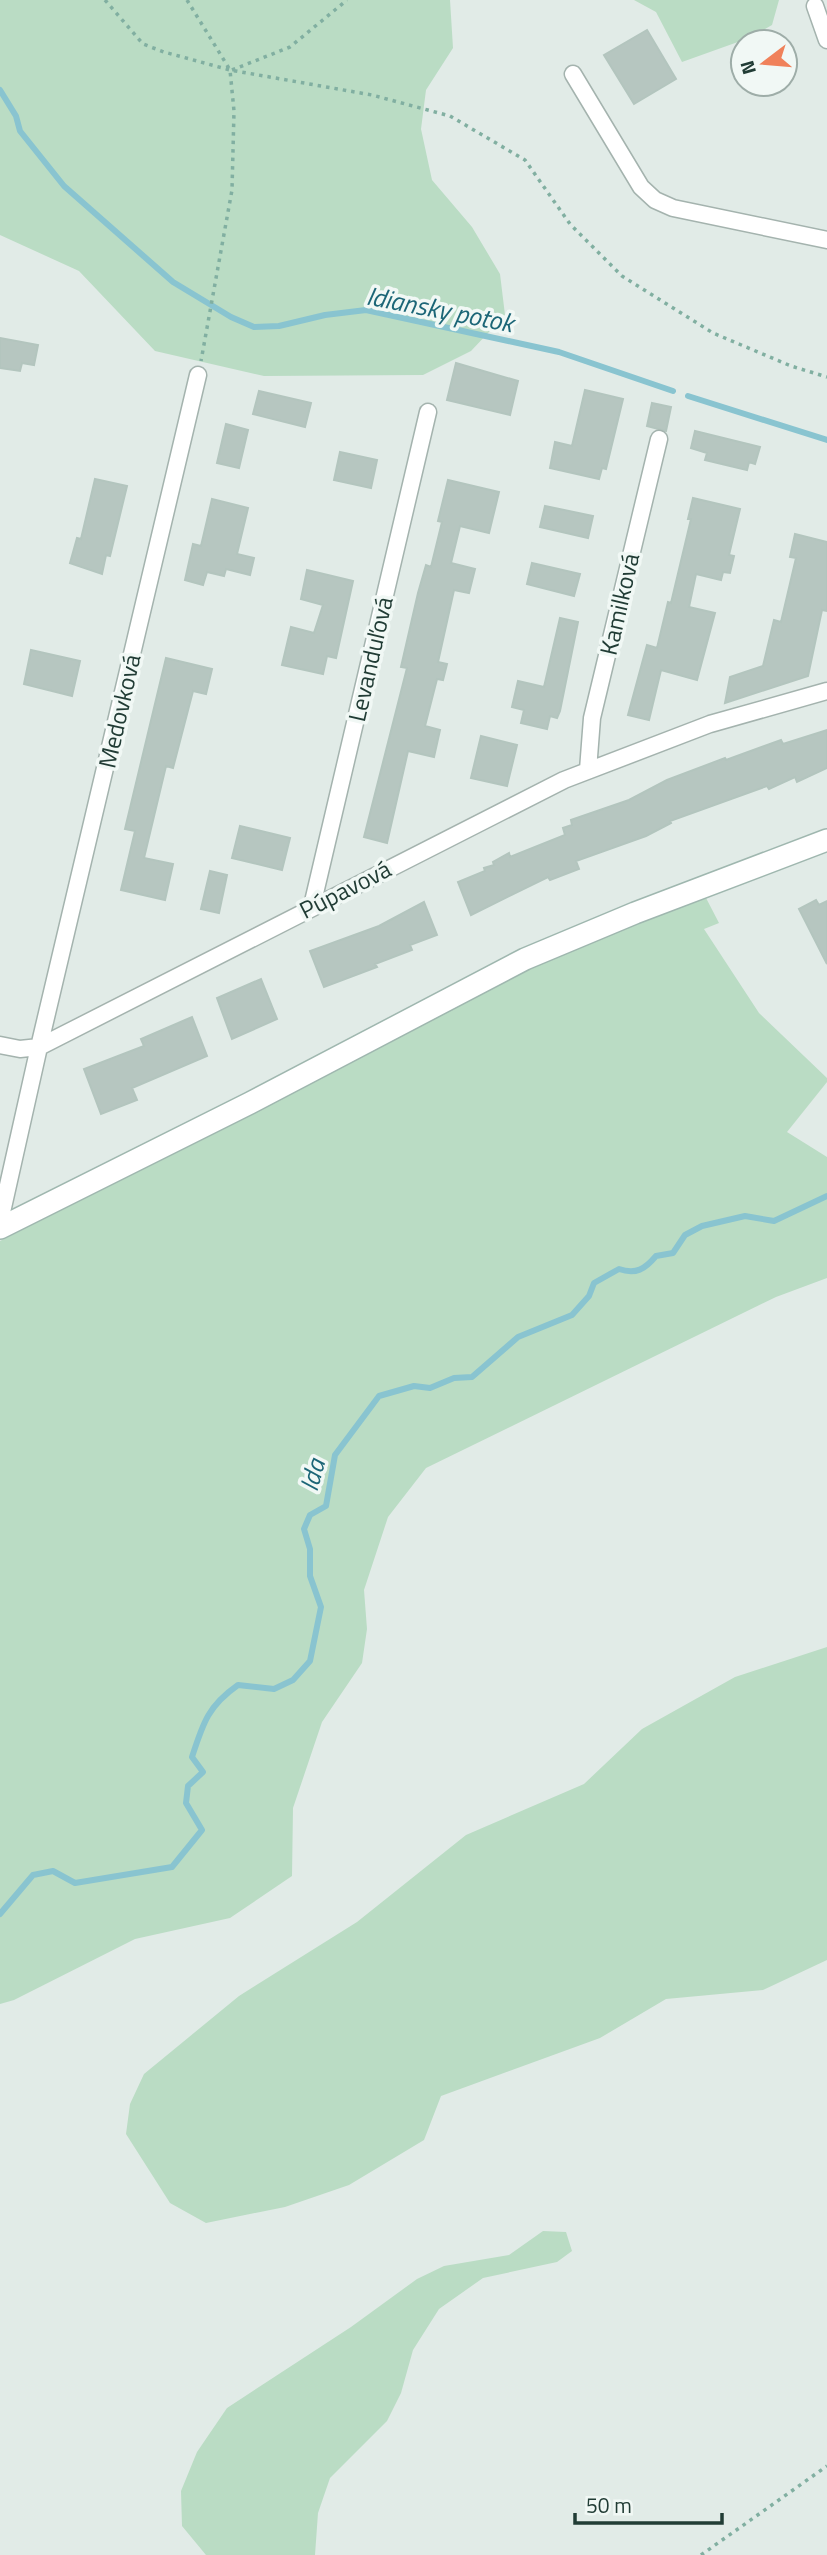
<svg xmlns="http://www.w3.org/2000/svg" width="827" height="2555" viewBox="0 0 827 2555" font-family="'Titillium Web',sans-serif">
<rect width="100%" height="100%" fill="#e1ebe7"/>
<path fill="#badcc4" d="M0,0h450l3,48 -27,42 -5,39 11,51 40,47 28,47 5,41 -34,36 -48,24 -159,1 -109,-25 -76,-80 -79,-36z
M634,0h145l-7,25 -23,13 -67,24 -26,-50z
M705,896l14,27 -15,6 55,84 68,65v4l-40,50 40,25v121l-51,19 -350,171 -38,49 -24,73 3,39 -5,34 -40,59 -29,86 -1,68 -62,42 -95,21 -121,61 -14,4v-763l510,-263 67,-31z
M827,1647v313l-64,30 -97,9 -66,39 -159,58 -17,44 -75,45 -64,22 -79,16 -36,-20 -44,-69 4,-30 14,-30 95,-78 118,-74 109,-87 118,-51 58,-55 93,-52z
M543,2231l23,1 6,19 -15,11 -74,16 -44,31 -26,41 -12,43 -14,28 -57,57 -12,35 -3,42h-109l-24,-29 -1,-35 16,-39 30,-44 124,-81 66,-48 27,-13 65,-11z"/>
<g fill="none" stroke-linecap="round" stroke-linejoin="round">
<path stroke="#89c4d0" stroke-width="6" d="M0,90l16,26 4,15 44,55 109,96 58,35 23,10 25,-1 46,-11 41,-5 193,42 114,39
M688,396l139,44
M0,1914l33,-39 20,-4 22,12 97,-16 30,-37 -16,-27 2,-17 15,-14 -11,-15c11,-34 16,-51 46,-72l36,4 19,-9 17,-19 11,-54 -11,-31v-27l-6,-20 6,-14 16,-9 9,-51 44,-59 35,-10 16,2 24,-10 18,-1 46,-40 54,-22 17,-19 5,-13 25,-14c17,6 26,0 37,-13l17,-3 12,-18 17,-9 43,-10 29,5 53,-25"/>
</g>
<path fill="#b6c6c0" stroke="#b3c5be" stroke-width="2" d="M647,30l29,49 -42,25 -30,-49z
M0,338l38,7 -4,20 -12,-2 -2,8 -20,-3z
M456,363l62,18 -8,34 -63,-15z
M585,390l38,9 -17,70 -4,-1 -3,11 -49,-11 5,-26 17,4z
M259,391l52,12 -6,24 -52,-13z
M652,403l19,4 -5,24 -19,-5z
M226,424l22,6 -9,38 -22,-5z
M695,431l65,16 -5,17 -6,-2 -2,8 -42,-10 2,-7 -16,-5z
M340,452l37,8 -6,28 -37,-8z
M95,479l32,7 -17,70 -4,-1 -4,19 -32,-11 7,-25 4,1z
M448,480l51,12 -10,41 -29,-7 -9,37 24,6 -6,24 -15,-3 -16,72 9,2 -4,16 -6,-1 -12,47 15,4 -6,27 -26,-6 -21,92 -23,-6 43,-169 -6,-1 17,-74 8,-28 5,2 11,-45 -4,-1z
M693,498l47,11 -11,46 5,1 -4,17 -7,-1 -2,8 -25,-6 -7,33 26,6 -18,67 -36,-10 -12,50 -21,-5 19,-70 10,3 11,-46 3,1 20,-84h-3z
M212,499l36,9 -11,46 17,4 -4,17 -24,-6 -2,7 -17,-4 -4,13 -18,-5 8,-36 8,2z
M545,506l48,10 -5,22 -48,-11z
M795,534l32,8v69l-5,-1 -14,66 -83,27 5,-26 33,-11 11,-46 7,2 15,-64 -6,-1z
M532,563l48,11 -6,22 -47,-12z
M307,570l46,11 -17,77 -9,-2 -4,18 -41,-9 9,-38 23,6 9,-28 -22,-6z
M560,618l18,4 -18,89 -3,7 -7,-2 -3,13 -26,-6 3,-13 -12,-3 6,-26 26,6z
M31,650l49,11 -8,35 -48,-12z
M166,658l46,11 -6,25 -13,-3 -20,77 -7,-2 -22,92 29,6 -8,36 -44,-10 14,-59 -10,-2z
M827,730v38l-30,14 -2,-5 -26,12 -2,-3 -97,35 1,2 -25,13 -70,25 3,8 -29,11 -2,-3 -77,38 -13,-33 27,-11 -1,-3 10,-3 -1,-3 16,-9 1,4 55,-22 -2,-7 9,-3 -1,-5 58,-20 38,-20 58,-22 1,2 55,-20 2,4z
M481,736l36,9 -10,41 -36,-8z
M240,826l50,12 -8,32 -50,-12z
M210,871l17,4 -8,38 -18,-4z
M816,900l3,5 8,-4v63l-28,-55z
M424,902l13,33 -27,10 2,5 -37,14 2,3 -53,20 -14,-36 69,-25z
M261,979l16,40 -45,20 -15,-41z
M192,1017l15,39 -75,32 5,12 -36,14 -17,-45 60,-23 -3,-7z"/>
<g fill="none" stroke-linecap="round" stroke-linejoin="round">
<g stroke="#a4b3ae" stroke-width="19">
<path id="street" d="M815,6l12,34
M573,74l68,113 14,13 18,8 154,32
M588,770l4,-52 67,-279
M312,906l116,-494
M0,1045l20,4 19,-2 159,-672
M0,1221l39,-174 525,-267 146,-56 117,-33"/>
</g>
<g stroke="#9fb7af" stroke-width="24">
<path id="secondary" d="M0,1228l250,-125 275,-144 110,-46 192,-73"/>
</g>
<path stroke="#81afa1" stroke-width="3.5" stroke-dasharray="3.5 5" stroke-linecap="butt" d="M105,0l38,44 21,8 66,18 142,25 78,21 75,44 45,64 52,52 91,57 78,33 36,11
M187,0l43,70 4,41 -2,79 -31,171
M232,70l58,-23 57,-47
M701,2555l126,-89"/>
<use href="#street" stroke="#fff" stroke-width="16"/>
<use href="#secondary" stroke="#fff" stroke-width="21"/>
</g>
<g text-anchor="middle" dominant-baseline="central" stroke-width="7" stroke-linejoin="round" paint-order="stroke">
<g font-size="24" fill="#213c35" stroke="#f1f8f5">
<text transform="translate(619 604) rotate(-77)">Kamilková</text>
<text transform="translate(370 659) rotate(-77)">Levanduľová</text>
<text transform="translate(119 711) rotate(-77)">Medovková</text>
<text transform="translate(345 889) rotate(-27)">Púpavová</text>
</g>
<g font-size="26" font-style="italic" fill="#1c6677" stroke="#f1f8f5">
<text transform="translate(440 309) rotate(11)">Idiansky potok</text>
<text transform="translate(312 1475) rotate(-75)">Ida</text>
</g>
</g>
<g transform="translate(764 63) rotate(254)"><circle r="33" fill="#f1f8f5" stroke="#9eada8" stroke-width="2"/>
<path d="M0-5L12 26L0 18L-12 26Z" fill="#f0815a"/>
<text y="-10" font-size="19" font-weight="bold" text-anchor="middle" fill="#213c35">N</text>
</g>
<path d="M575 2513v10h147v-10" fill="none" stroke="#213c35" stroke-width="3.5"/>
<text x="586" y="2513" font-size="21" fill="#213c35" stroke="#f1f8f5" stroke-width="5" paint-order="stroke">50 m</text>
</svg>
